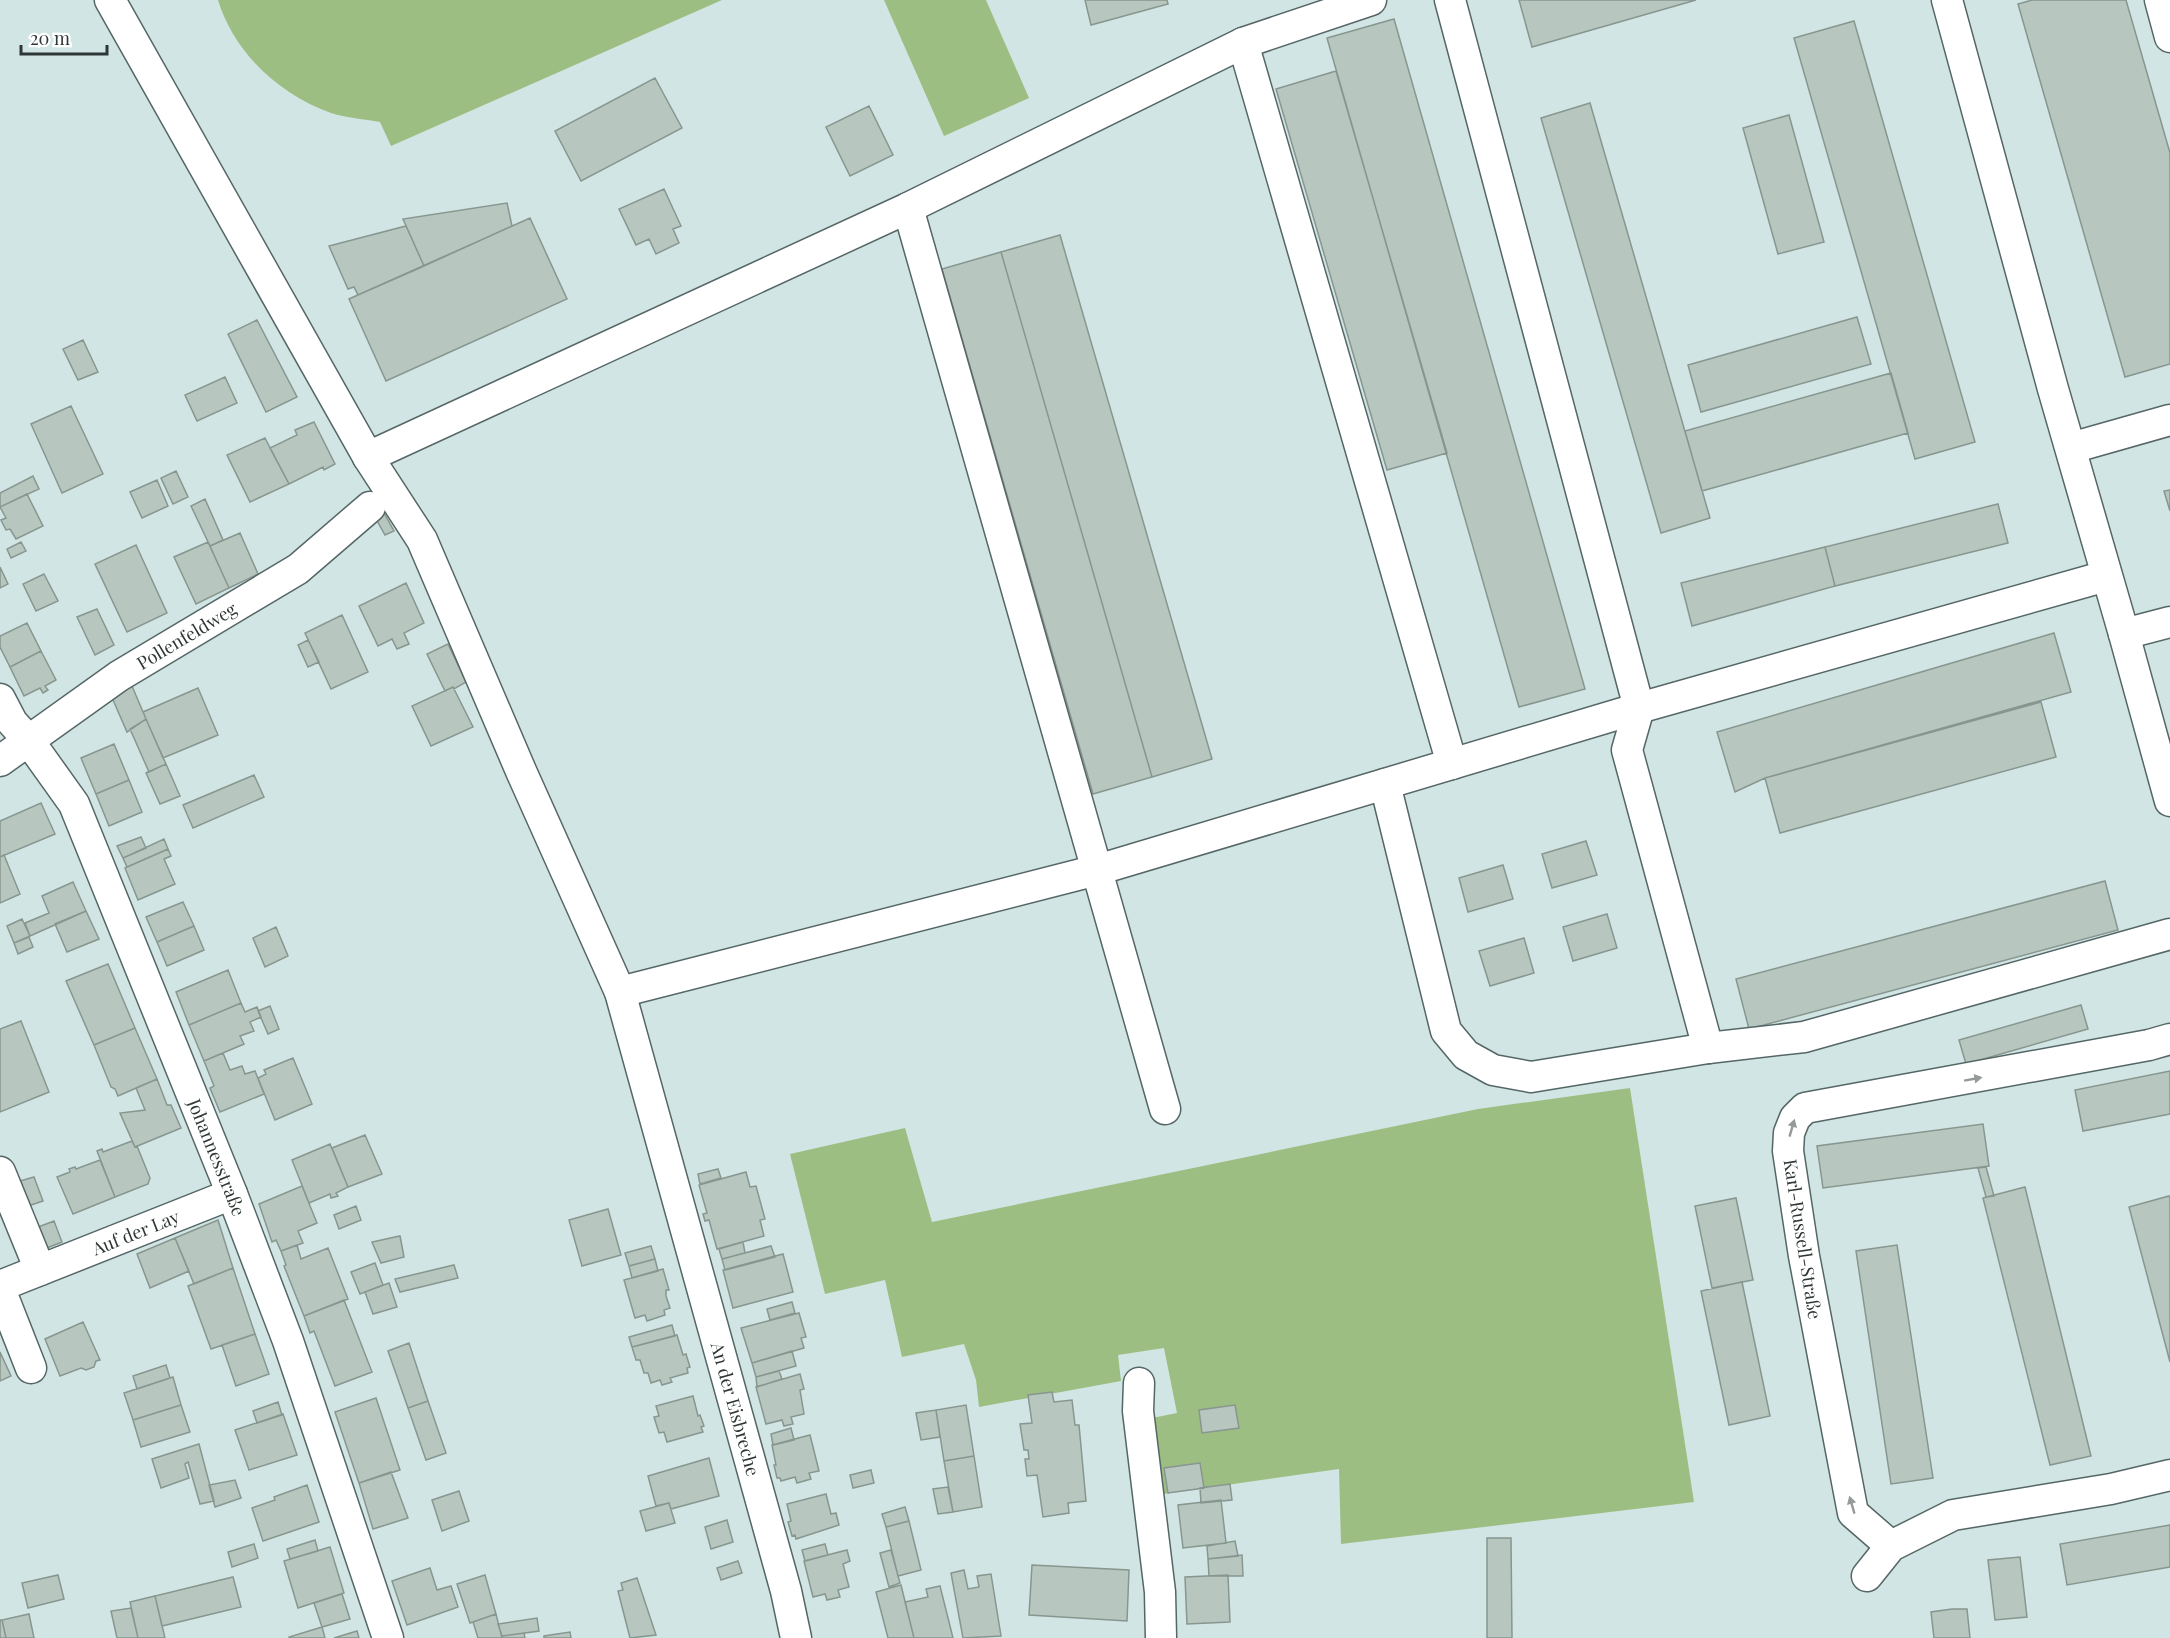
<svg xmlns="http://www.w3.org/2000/svg" width="2170" height="1638" viewBox="0 0 2170 1638" font-family="'Playfair Display',serif">
<rect width="100%" height="100%" fill="#d2e5e5"/>
<path fill="#9dbe82" d="M218,0h504l-331,146 -11,-24c-16,-3 -34,-4 -49,-9 -51,-18 -97,-60 -113,-113z
M884,0h102l43,98 -85,38z
M1630,1088l64,414 -353,42 -2,-75 -176,25 -11,-76 25,-5 -13,-65 -46,7 3,26 -142,26 -3,-27 -12,-36 -62,13 -17,-77 -60,14 -35,-140 115,-26 27,94 546,-113z"/>
<path fill="#b7c7bf" stroke="#87968f" stroke-width="1.5" d="M1085,0h82l1,4 -77,21z
M1519,0h177l-164,47z
M2032,0h94l44,153v211l-45,13 -107,-373z
M1394,19l191,670 -66,18 -192,-669z
M1854,21l121,421 -60,17 -121,-421z
M1336,71l111,382 -60,17 -111,-381z
M655,78l27,50 -101,53 -26,-50z
M1590,103l120,415 -49,15 -120,-415z
M869,106l24,49 -43,21 -24,-49z
M1789,115l35,127 -46,12 -35,-126z
M664,189l17,37 -8,3 6,14 -23,11 -7,-15 -13,6 -17,-36z
M507,203l5,23 -88,40 -21,-47z
M530,218l37,81 -181,82 -37,-82z
M406,226l18,40 -66,29 -4,-8 -6,2 -19,-43z
M1060,235l152,524 -60,18 -151,-525z
M1001,252l151,525 -59,17 -151,-525z
M1857,317l14,47 -170,48 -13,-47z
M257,320l40,77 -31,15 -38,-78z
M83,340l15,32 -20,8 -15,-31z
M1891,373l17,60 -206,58 -17,-60z
M225,377l12,26 -40,18 -12,-26z
M71,406l32,68 -41,19 -31,-69z
M314,422l21,42 -11,6 -1,-3 -34,17 -19,-36 27,-13 -2,-5z
M265,438l24,46 -39,18 -23,-47z
M176,471l12,26 -15,7 -12,-26z
M33,476l6,13 -39,18v-14z
M157,480l11,26 -26,12 -12,-26z
M2170,490v21l-6,-20z
M27,494l16,32 -27,13 -6,-10 -4,1 -5,-10 5,-2 -6,-11z
M205,499l18,41 -13,6 -19,-40z
M1998,504l10,39 -173,43 -10,-39z
M384,513l10,18 -9,4 -10,-18z
M240,533l18,41 -29,14 -19,-42z
M21,542l5,9 -15,7 -4,-9z
M208,542l21,46 -33,16 -22,-47z
M136,545l31,68 -40,19 -32,-68z
M1825,547l10,39 -143,40 -11,-43z
M0,567l8,17 -8,4z
M44,574l14,27 -22,10 -13,-27z
M406,583l18,40 -20,10 5,11 -12,5 -5,-10 -14,7 -19,-40z
M97,609l17,36 -19,10 -18,-38z
M342,615l26,57 -37,17 -26,-56z
M27,623l14,28 -31,16 -10,-20v-11z
M2054,633l17,59 -306,86 -30,14 -18,-60z
M308,640l11,22 -11,5 -10,-22z
M448,644l18,38 -12,7 -1,-2 -8,4 -18,-37z
M41,651l15,29 -11,6 3,4 -5,3 -3,-5 -16,8 -14,-29z
M129,679l17,40 -19,13 -17,-39z
M453,687l20,40 -42,19 -19,-40z
M198,688l20,47 -55,23 -20,-46z
M2041,702l15,55 -276,76 -15,-55z
M146,719l20,45 -17,8 -19,-43z
M114,744l15,36 -33,14 -15,-36z
M166,764l14,32 -20,8 -14,-31z
M254,775l10,22 -71,31 -10,-23z
M129,780l13,32 -33,14 -13,-32z
M41,803l14,31 -55,23v-36z
M141,837l5,11 -23,10 -6,-12z
M164,839l4,10 -41,18 -4,-9z
M1586,841l11,34 -45,13 -10,-34z
M168,849l3,7 -7,3 11,25 -37,16 -13,-32z
M4,855l16,39 -20,9v-46z
M1503,865l10,34 -45,13 -9,-34z
M2105,881l13,49 -369,99 -13,-50z
M73,882l13,29 -56,25 -5,-13 24,-10 -7,-17z
M183,902l11,24 -37,16 -11,-25z
M86,911l13,28 -32,13 -12,-28z
M1607,914l10,34 -44,13 -10,-34z
M22,919l8,17 -16,7 -7,-17z
M194,926l10,24 -37,16 -10,-24z
M276,927l12,29 -23,11 -12,-29z
M29,937l4,10 -15,7 -4,-11z
M1524,938l10,35 -44,13 -11,-35z
M108,964l27,64 -41,17 -28,-64z
M228,970l13,33 -52,22 -13,-33z
M241,1003l4,9 12,-5 4,10 -11,5 4,9 -14,5 4,8 -40,17 -15,-36z
M2081,1005l7,24 -122,35 -7,-24z
M270,1006l9,23 -11,5 -10,-23z
M21,1021l28,71 -49,20v-83z
M135,1028l22,51 -39,17 -3,-7 -4,-2 -17,-42z
M223,1053l7,17 12,-4 3,8 10,-3 9,23 -44,18 -10,-24 4,-2 -10,-25z
M293,1058l19,46 -37,16 -17,-42 8,-4 -2,-4z
M2170,1071v43l-87,17 -8,-41z
M157,1079l10,26h4l10,23 -46,19 -15,-34 25,-3 -9,-22z
M1983,1124l6,42 -166,22 -6,-42z
M365,1135l17,39 -34,13 -16,-39z
M132,1141l3,6 2,-1 13,32 -2,6 -33,13 -18,-46 5,-2 1,3z
M330,1144l18,43 -12,6 2,3 -7,2 -1,-4 -21,9 -17,-43z
M100,1160l15,37 -42,17 -16,-37 13,-5 -1,-3 6,-2 1,2z
M1986,1167l8,29 -8,1 -8,-29z
M718,1169l3,9 -21,6 -2,-10z
M746,1172l4,15 6,-1 9,33 -5,1 4,16 -47,13 -8,-29 -4,1 -2,-7 4,-1 -8,-28z
M34,1177l9,24 -15,5 -8,-25z
M302,1186l15,37 -19,8 5,12 -22,8 -5,-11 -4,2 -13,-38z
M2025,1187l66,269 -41,9 -67,-267z
M2169,1196l1,2v164l-41,-155z
M1736,1198l17,82 -41,8 -17,-82z
M356,1206l5,14 -22,9 -5,-14z
M608,1209l13,46 -39,11 -13,-46z
M218,1220l15,48 -39,16 -19,-46z
M54,1221l8,21 -20,8 -9,-21z
M400,1236l4,21 -23,6 -9,-21z
M175,1238l14,33 -39,17 -13,-34z
M743,1242l2,11 -23,6 -3,-10z
M297,1245l4,14 27,-11 20,51 -44,17 -20,-50 2,-1 -5,-14z
M1897,1245l36,233 -42,6 -35,-233z
M651,1246l4,13 -26,7 -4,-13z
M771,1246l4,11 -50,13 -3,-11z
M783,1254l10,38 -60,16 -10,-38z
M655,1259l3,12 -26,7 -3,-12z
M375,1263l8,22 -23,9 -9,-22z
M454,1265l4,13 -58,14 -5,-13z
M233,1268l22,66 -44,15 -23,-63z
M663,1269l6,21h-3v6l4,12 -6,2 1,5 -18,6 -2,-6 -10,3 -11,-38z
M1742,1282l28,134 -41,9 -28,-134z
M389,1283l8,24 -24,7 -8,-22z
M344,1300l28,72 -37,14 -21,-55 -4,2 -6,-17z
M792,1302l3,11 -25,7 -3,-11z
M799,1313l7,24 -5,1 3,10 -52,15 -11,-35z
M83,1322l17,38 -4,1 -2,6 -8,3 -5,-2 -21,8 -15,-37z
M672,1325l3,11 -43,11 -3,-10z
M255,1334l14,40 -33,12 -14,-41z
M677,1335l6,20 3,-1 4,13 -3,1 1,5 -18,5 2,4 -10,3 -2,-5 -9,3 -3,-10h-4l-4,-13h-4l-4,-13z
M409,1343l19,58 -20,7 -20,-57z
M792,1351l4,15 -40,11 -4,-14z
M0,1352l11,24 -11,5z
M166,1365l4,13 -33,11 -4,-13z
M779,1371l3,8 -25,8 -1,-10z
M800,1374l4,15 -4,1 4,24 -13,3 2,7 -9,2 -2,-6 -16,4 -10,-37z
M173,1377l8,28 -48,15 -9,-27z
M1052,1392l2,10 18,-2 3,25h4l7,76 -18,2 1,10 -26,4 -6,-42 -10,1 -2,-17h4l-1,-9h-4l-4,-26 12,-1 -4,-28z
M693,1396l5,20 2,-1 4,11 -3,1 2,5 -36,10 -3,-10 -5,1 -5,-16 5,-1 -3,-10z
M376,1398l24,72 -41,13 -24,-71z
M428,1401l18,52 -20,7 -18,-52z
M278,1402l4,13 -25,8 -4,-12z
M181,1405l9,27 -49,15 -8,-27z
M966,1405l8,51 -30,5 -8,-51z
M1235,1405l4,23 -37,5 -3,-23z
M936,1410l4,27 -19,3 -5,-27z
M283,1414l14,41 -48,15 -14,-40z
M791,1428l3,12 -21,5 -2,-11z
M810,1435l9,36 -10,2 2,6 -14,4 -2,-6 -14,4 -1,-3h-3l-3,-13h2l-4,-20z
M199,1444l15,57 -14,3 -12,-42 -3,2 4,14 -28,10 -9,-29z
M974,1456l8,51 -29,5 -9,-51z
M709,1458l10,38 -48,13 -2,-6 -13,3 -8,-30z
M1200,1463l4,25 -36,5 -4,-25z
M871,1470l3,13 -21,5 -3,-13z
M391,1472l17,46 -35,11 -14,-46z
M235,1480l6,18 -26,9 -6,-22z
M1230,1484l2,16 -31,3 -1,-15z
M307,1485l12,37 -56,19 -11,-33 23,-8 -1,-3z
M948,1487l5,25 -15,2 -5,-25z
M459,1491l10,30 -27,10 -10,-31z
M826,1494l5,20 5,-1 3,12 -43,14 -1,-4 -3,1 -4,-14 3,-1 -4,-17z
M1221,1500l5,43 -43,5 -5,-43z
M669,1503l6,20 -29,8 -6,-20z
M905,1507l4,14 -23,6 -4,-13z
M727,1520l6,22 -22,7 -6,-22z
M909,1521l12,49 -23,6 -12,-49z
M2170,1525v42l-103,18 -7,-41z
M1487,1538h24l1,100h-25z
M315,1540l3,11 -28,8 -3,-10z
M1235,1541l3,15 -30,3 -1,-13z
M254,1544l4,14 -26,9 -4,-15z
M825,1544l3,11 -23,6 -3,-11z
M330,1547l14,46 -46,15 -14,-47z
M847,1550l3,11 -7,3 6,23 -11,3 2,7 -13,3 -2,-6 -12,3 -9,-36z
M891,1550l9,33 -11,4 -9,-34z
M1242,1555l1,21h-34l-1,-17z
M2020,1557l7,60 -32,3 -7,-60z
M738,1561l4,12 -21,7 -4,-12z
M1032,1565l97,5 -2,51 -98,-6z
M430,1568l7,22 14,-4 7,21 -51,18 -15,-44z
M964,1570l4,19 11,-2 -2,-11 14,-2 10,62 -38,2 -12,-65z
M58,1575l6,24 -36,9 -6,-25z
M485,1575l11,39 -26,9 -13,-39z
M1228,1575l2,47 -43,2 -2,-47z
M233,1577l8,30 -79,19 -7,-30z
M637,1578l19,57 -26,3 -12,-47 5,-1 -2,-7z
M901,1585l13,53h-26l-12,-46z
M940,1586l13,52h-39l-9,-36 23,-5 -2,-8z
M342,1594l8,25 -28,8 -8,-24z
M155,1596l10,42h-27l-8,-36z
M131,1608l7,30h-21l-6,-27z
M1952,1609h15l3,29h-36l-3,-26z
M29,1614l5,24h-28l-4,-18z
M496,1614l6,24h-24l-5,-16z
M537,1618l2,13 -37,5 -4,-12z
M0,1620h2l4,18h-6z
M322,1627l3,11h-35l-1,-1z
M357,1631l2,7h-25z
M570,1632l1,6h-27v-2z
M524,1633l1,5h-23v-2z"/>
<g fill="none" stroke-linecap="round" stroke-linejoin="round">
<g stroke="#566" stroke-width="33">
<g id="minor">
<path id="s1" d="M110,0l258,457 54,83 99,231 99,221 166,599 10,47"/>
<path d="M1450,0l189,708 -12,42 81,298"/>
<path d="M1947,0l106,389 71,245 46,167"/>
<path d="M2160,0l10,37"/>
<path d="M1243,43l209,721"/>
<path d="M908,208l257,901"/>
<path d="M2071,448l99,-28"/>
<path d="M368,457l540,-249 335,-165 128,-43"/>
<path d="M2124,634l46,-12"/>
<path id="s2" d="M0,699l12,23 17,19 45,63 158,390 56,147 100,297"/>
<path id="s3" d="M0,761l119,-85 179,-107 72,-62"/>
<path d="M1385,784l61,247 20,24 27,15 38,7 177,-29 96,-11 366,-103"/>
<path d="M620,992l477,-122 542,-162 467,-132"/>
<path d="M0,1172l40,98"/>
<path id="s4" d="M0,1286l232,-92"/>
<path d="M0,1289l31,79"/>
<path d="M1139,1383l-1,28 22,181 1,46"/>
<path d="M1891,1546l-38,-33 -49,-257 -16,-105 1,-18 6,-15 10,-10 344,-63 21,-6"/>
<path d="M1867,1576l24,-30 62,-31 158,-26 59,-14"/>
</g>
</g>
<use href="#minor" stroke="#fff" stroke-width="30"/>
</g>
<defs><path id="oneway-solid" d="M-6-.8H1V-3.2L6.5 0L1 3.2V.8H-6Z" transform="scale(1.5)"/></defs>
<g fill="#979a9a">
<use href="#oneway-solid" transform="translate(1973 1079) rotate(-10)"/>
<use href="#oneway-solid" transform="translate(1792 1128) rotate(-74)"/>
<use href="#oneway-solid" transform="translate(1852 1505) rotate(-106)"/>
</g>
<g text-anchor="middle" dominant-baseline="central" stroke-width="4.5" stroke-linejoin="round" paint-order="stroke">
<g font-size="18" fill="#2f3636" stroke="#fff">
<text stroke="none"><textPath href="#s3" startOffset="225">Pollenfeldweg</textPath></text>
<text stroke="none"><textPath href="#s2" startOffset="510">Johannesstraße</textPath></text>
<text stroke="none"><textPath href="#s4" startOffset="146">Auf der Lay</textPath></text>
<text transform="translate(1803 1239) rotate(81)">Karl-Russell-Straße</text>
<text stroke="none"><textPath href="#s1" startOffset="1550">An der Eisbreche</textPath></text>
</g>
</g>
<path d="M21 45v9h86v-9" fill="none" stroke="#2f3636" stroke-width="3"/>
<text x="30" y="45" font-size="18" fill="#2f3636" stroke="#ffffff" stroke-width="4.5" paint-order="stroke">20 m</text>
</svg>
